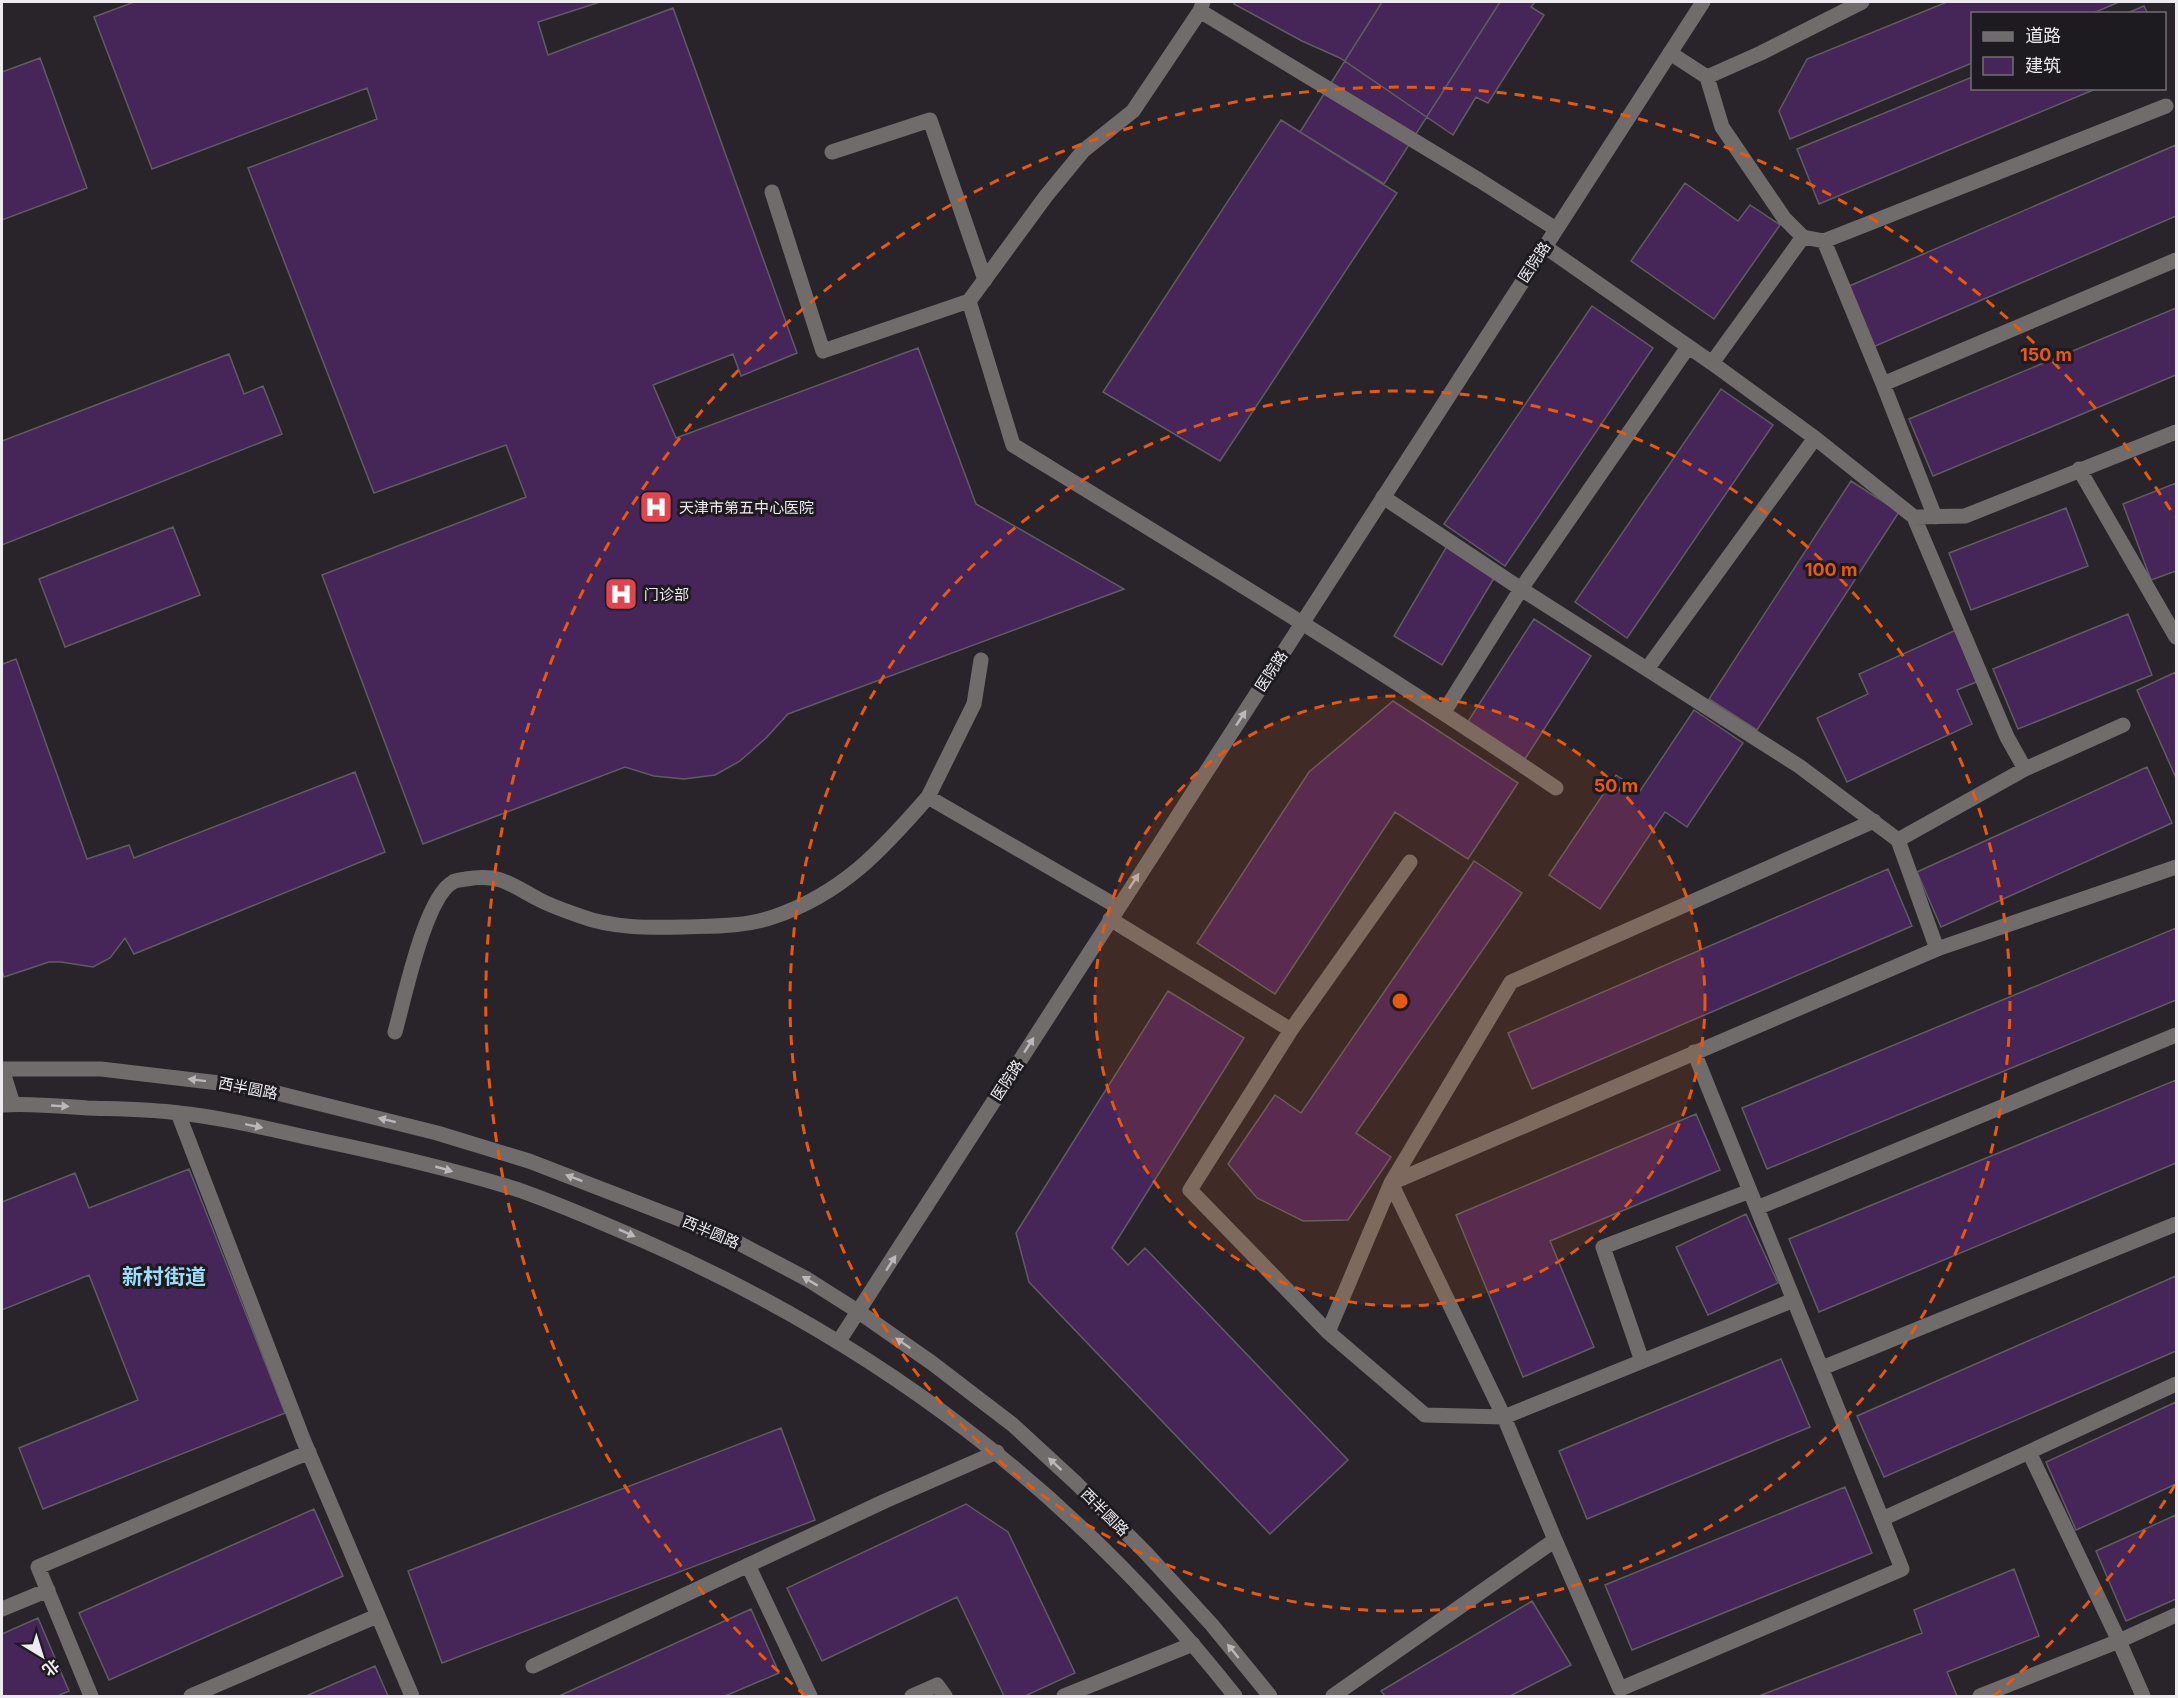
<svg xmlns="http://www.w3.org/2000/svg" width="2178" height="1698" viewBox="0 0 2178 1698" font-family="Inter,'Noto Sans SC',sans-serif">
<rect width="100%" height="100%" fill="#28242a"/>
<path fill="#462559" stroke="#5f5c62" stroke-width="1.5" d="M134,2h466l-62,20 10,33 125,-47 124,345 -56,23 -8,-22 -80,31 23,53 242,-90 58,156 148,85 -336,125 -22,24 -26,23 -25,14 -31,4 -30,-3 -29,-9 -202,77 -101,-269 204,-78 -20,-52 -132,48 -126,-325 129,-49 -10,-31 -215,81 -58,-152z
M1235,2h300l-4,5 13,8 -56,88 -12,-6 -23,38 -113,-77 -38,-17 -68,-37z
M1382,2h118l-116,182 -84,-52z
M1947,2h172l-28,12h-119v49l-182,76 -11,-28 28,-52z
M2144,6l4,8h-23z
M40,58l47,130 -85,32v-148z
M1972,77v11h126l-279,116 -22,-55z
M1281,120l116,73 -177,268 -117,-69z
M2176,145v71l-303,131 -26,-60z
M1685,183l53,38 12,-16 30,20 -66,94 -83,-58z
M1592,306l61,42 -148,218 -61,-42z
M2176,308v67l-243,101 -24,-57z
M229,354l15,40 19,-8 19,48 -280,111v-104z
M1721,389l52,36 -146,213 -52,-36z
M1851,481l48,31 -142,218 -48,-31z
M2176,483v88l-25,9 -28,-76z
M2066,508l22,58 -117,44 -22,-57z
M173,527l27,68 -135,52 -26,-68z
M1447,546l49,29 -54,90 -48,-29z
M2128,614l24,61 -134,54 -25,-60z
M1534,619l57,37 -66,103 -58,-36z
M1958,629l23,51 -24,10 15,34 -125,58 -30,-64 51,-24 -9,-20z
M16,659l71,200 42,-14 5,13 221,-86 30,80 -251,102 -9,-16 -15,20 -17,9 -32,-5h-12l-45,15 -2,-6v-311l1,4z
M2176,672v106l-39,-88z
M1393,701l125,82 -50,76 -73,-47 -120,182 -78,-51 112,-171z
M1694,710l49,33 -56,84 -22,-15 -65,97 -51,-34 67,-100 24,16z
M2147,767l25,56 -231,104 -24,-55z
M1474,861l48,32 -166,240 35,24 -43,63 -45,1 -46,-23 -29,-34 47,-69 26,18z
M1888,869l24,57 -380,163 -24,-56z
M2176,928v72l-409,169 -25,-61z
M1168,991l76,47 -132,210 16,17 17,-17 203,212 -78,74 -241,-252 -13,-49z
M2176,1080v83l-357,149 -30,-73z
M1696,1114l24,56 -170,71 44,106 -71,30 -67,-162z
M189,1169l96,244 -242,96 -24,-61 119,-48 -49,-125 -87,35v-108l73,-29 14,35z
M1746,1214l32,69 -70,32 -32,-68z
M2176,1276v75l-292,126 -27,-61z
M1781,1359l29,68 -223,92 -28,-68z
M2176,1402v82l-100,46 -30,-68z
M781,1428l34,92 -373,143 -34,-92z
M1845,1487l27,66 -240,97 -27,-65z
M966,1504l42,28 67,141 -50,23h-21l-47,-99 -135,64 -35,-73z
M314,1509l29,67 -234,104 -30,-67z
M2176,1515v84l-50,22 -30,-70z
M2014,1569l25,67 -92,36 10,24h-198l163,-63 -8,-23z
M1532,1601l39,64 -61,31h-125l-4,-5z
M751,1609l28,64 -54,23h-166z
M38,1618l31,73 -12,5h-55v-62z
M375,1666l13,30h-82z"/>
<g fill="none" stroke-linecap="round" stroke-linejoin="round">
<path stroke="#706c6c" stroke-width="15" d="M1203,2l-3,9 279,169 77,49
M1707,77l54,-24 101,-51
M832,152l98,-32 55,160
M772,192l51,159 146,-50 44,144c183,112 366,223 543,343
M1803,237l21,4 59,143
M1824,241l342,-135
M1544,246l168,117 91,-126 -19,-19 -62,-91 -15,-50 -37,-24
M969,301l77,-105 37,-45 50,-40 67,-100
M1712,363l103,75 99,79 51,-1 211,-84
M2079,469l97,168
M1383,497l138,92 278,177 99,74 127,-71 98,-44
M1914,517l93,220 18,32
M1935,517l-52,-133 293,-124
M981,660l-7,44 -46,93 190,110
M1647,669l168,-231
M1444,712l77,-123 167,-242
M1110,919l181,111 -101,160 138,142
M1291,1030l119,-168
M395,1032c9,-32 30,-135 58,-150 3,-2 9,-2 13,-3 33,-6 44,5 72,20 13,7 28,12 42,17 32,12 69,12 103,11 29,-1 61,0 90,-10 69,-23 109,-67 155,-120
M1694,1052l188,467 147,-67 90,189 -139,55
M178,1113l125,326 109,257
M1757,1208l419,-173
M1794,1300l-290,117 -79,-2 -97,-83 63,-149 120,-201 363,-161
M1642,1361l-39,-114 147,-56
M1822,1368l354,-144
M2029,1452l147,-68
M1555,1540l65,149 282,-120 -20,-50
M748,1565l62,131
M2,1609l46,-19
M533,1666l352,-165 112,-49
M91,1696l-53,-129 271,-115
M191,1696l186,-80
M912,1696l25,-11 8,11
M1064,1696l129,-52
M1333,1696l222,-156 -51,-123 -113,-234 546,-234 239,-82
M2143,1696l-24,-55 57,-26"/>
<path stroke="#706c6c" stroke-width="15" d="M1898,840l39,109
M2,1069l11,35"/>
<path stroke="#706c6c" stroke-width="15" d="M2,1069h99l152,18 184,46 92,28 202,78 76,40 52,33 73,51 81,62 63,58 70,70 66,72 58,71
M2,1105c28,-2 57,1 85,3 30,1 62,1 92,5 47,5 94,17 140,27 67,14 134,29 200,50 42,15 84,33 125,51 237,104 431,252 591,455
M839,1341l864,-1339"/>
</g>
<defs><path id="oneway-solid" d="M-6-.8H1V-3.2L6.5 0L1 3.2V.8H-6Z" transform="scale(1.5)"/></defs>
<g fill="#bbb8bb">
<use href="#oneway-solid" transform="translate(1241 718) rotate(-57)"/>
<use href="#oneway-solid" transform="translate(1134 881) rotate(-57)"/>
<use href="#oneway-solid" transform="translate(1029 1045) rotate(-57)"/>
<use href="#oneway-solid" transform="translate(197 1080) rotate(-173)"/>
<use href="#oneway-solid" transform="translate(60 1106) rotate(3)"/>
<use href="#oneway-solid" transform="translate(387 1120) rotate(-166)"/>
<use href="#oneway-solid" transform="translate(254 1126) rotate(12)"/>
<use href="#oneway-solid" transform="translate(444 1169) rotate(16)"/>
<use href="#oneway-solid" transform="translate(574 1178) rotate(-159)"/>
<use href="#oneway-solid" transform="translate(627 1233) rotate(24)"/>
<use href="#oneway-solid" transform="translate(891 1263) rotate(-57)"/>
<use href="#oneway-solid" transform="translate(810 1281) rotate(-149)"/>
<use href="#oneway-solid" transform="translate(903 1343) rotate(-145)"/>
<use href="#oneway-solid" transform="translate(1055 1464) rotate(-137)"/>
<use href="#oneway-solid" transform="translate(1233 1651) rotate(-129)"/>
</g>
<circle cx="1400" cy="1001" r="305" fill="#e8590c" fill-opacity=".12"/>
<g fill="none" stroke="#e8590c" stroke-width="3" stroke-dasharray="10 8">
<circle cx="1400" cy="1001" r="305"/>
<circle cx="1400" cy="1001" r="610"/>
<path d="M2175 1485A914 914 0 0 1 1994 1696M806 1696A914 914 0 1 1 2175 517"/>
</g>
<defs>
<g id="hospital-square" transform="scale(1.725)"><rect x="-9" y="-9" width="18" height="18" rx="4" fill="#e0444e" stroke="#1e1b20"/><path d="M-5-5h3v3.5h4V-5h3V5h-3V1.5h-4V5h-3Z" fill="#fff"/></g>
</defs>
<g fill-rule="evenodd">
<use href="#hospital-square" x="656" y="507"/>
<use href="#hospital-square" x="621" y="594"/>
</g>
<g text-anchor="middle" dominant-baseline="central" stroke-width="6" stroke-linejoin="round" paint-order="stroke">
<g font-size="15" fill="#edebef" stroke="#1e1b20">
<text transform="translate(1534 262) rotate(-57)">医院路</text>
<text transform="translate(1271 671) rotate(-57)">医院路</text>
<text transform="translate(1007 1080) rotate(-57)">医院路</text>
<text transform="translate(248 1088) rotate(11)">西半圆路</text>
<text transform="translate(711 1232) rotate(23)">西半圆路</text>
<text transform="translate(1105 1512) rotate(45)">西半圆路</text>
</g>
<g font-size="15" fill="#edebef" stroke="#1e1b20" text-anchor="start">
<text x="679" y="507">天津市第五中心医院</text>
<text x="644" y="594">门诊部</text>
</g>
<g font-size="21" font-weight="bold" fill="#9adefc" stroke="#1e1b20">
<text x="164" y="1276">新村街道</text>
</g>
</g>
<circle cx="1400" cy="1001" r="9" fill="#e8590c" stroke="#1e1b20" stroke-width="3"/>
<g font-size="18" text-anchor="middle" font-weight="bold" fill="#e8590c" stroke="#1e1b20" stroke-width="6" stroke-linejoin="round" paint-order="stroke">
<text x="2046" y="361">150 m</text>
<text x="1831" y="576">100 m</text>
<text x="1616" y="792">50 m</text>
</g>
<rect width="2178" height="1698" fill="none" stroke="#edebef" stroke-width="6"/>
<rect x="1971" y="12" width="195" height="78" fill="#1e1b20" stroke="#716e73" stroke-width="1.5"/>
<rect x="1983" y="32" width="30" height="9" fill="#706c6c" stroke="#716e73" stroke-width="1.5"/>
<text x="2025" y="42" font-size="18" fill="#edebef">道路</text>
<rect x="1983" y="57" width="30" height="18" fill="#462559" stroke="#716e73" stroke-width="1.5"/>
<text x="2025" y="72" font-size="18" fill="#edebef">建筑</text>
<g transform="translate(42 1656) rotate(142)" stroke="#1e1b20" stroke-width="4.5" paint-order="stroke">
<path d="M0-4.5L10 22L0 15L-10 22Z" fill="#edebef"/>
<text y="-9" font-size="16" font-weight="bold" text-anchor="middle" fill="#edebef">北</text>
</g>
</svg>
